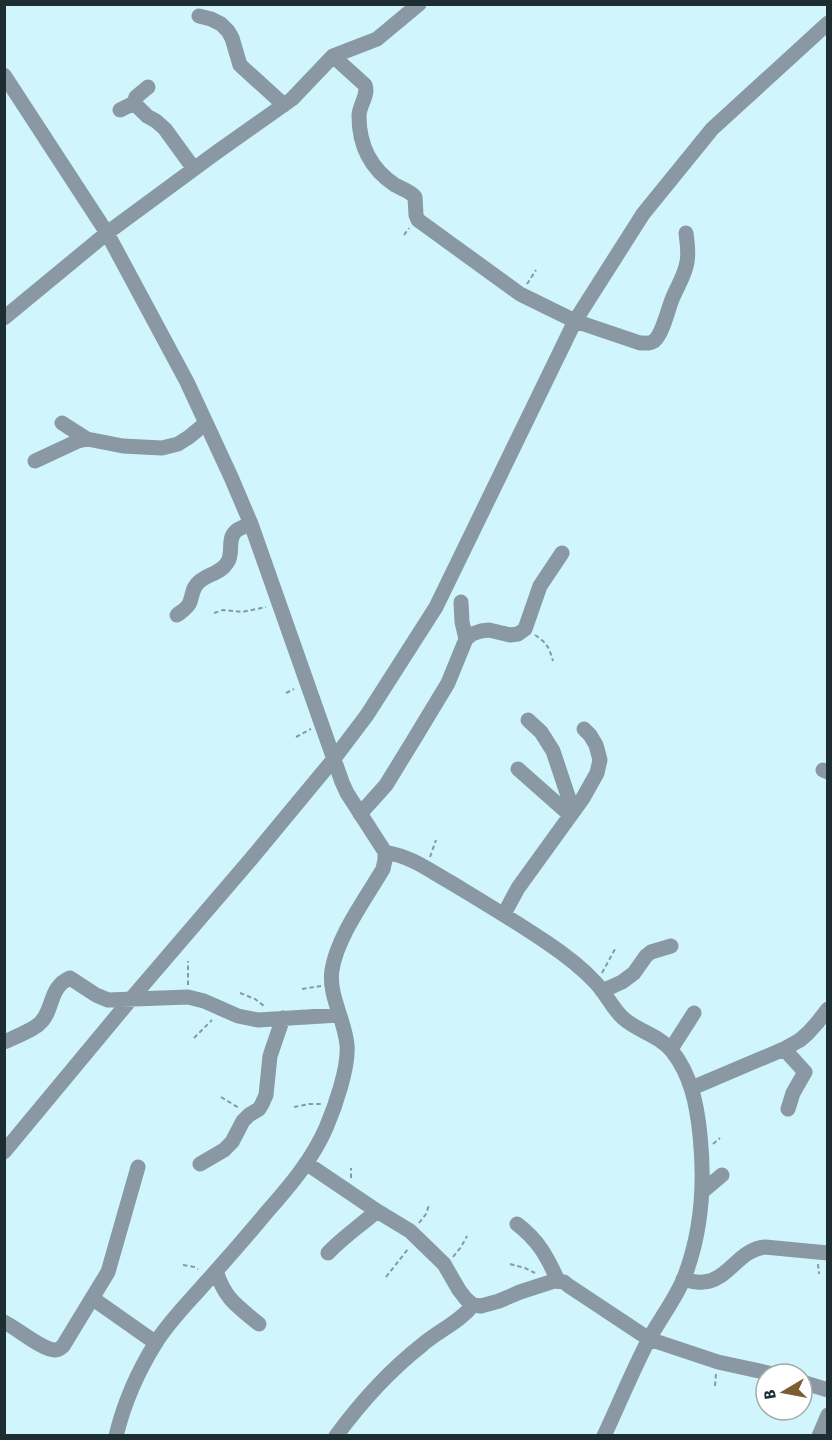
<svg xmlns="http://www.w3.org/2000/svg" width="832" height="1440" viewBox="0 0 832 1440" font-family="'Fira Sans Condensed',sans-serif">
<rect width="100%" height="100%" fill="#d0f5fc"/>
<g fill="none" stroke-linecap="round" stroke-linejoin="round">
<path stroke="#809da2" stroke-width="2" stroke-dasharray="4.5 3" stroke-linecap="butt" d="M404,235l5,-7
M527,284l9,-14
M214,613l9,-3 19,2 24,-5
M535,635c12,8 14,12 18,26
M286,693l8,-4
M296,737l15,-8
M430,857l6,-17
M602,973l13,-24
M188,985v-24
M302,989l19,-3
M240,993l15,6 9,7
M194,1038l18,-18
M221,1097l18,11
M294,1107l15,-3h12
M713,1144l7,-6
M351,1178v-10
M419,1223l7,-9 3,-9
M453,1257l8,-10 6,-11
M510,1264l15,4 10,5
M818,1264l1,10
M183,1265l11,2 4,2
M386,1277l22,-28
M715,1386l1,-12"/>
<path stroke="#8998a2" stroke-width="15" d="M199,16l12,3 10,5 7,7 4,7 8,27 44,40
M333,56l32,29c4,10 -6,20 -6,31 0,29 12,53 36,69 7,4 15,6 20,12l1,18 2,5 102,74 55,27 65,22c5,0 10,1 14,-2 9,-7 14,-33 19,-44 5,-12 12,-22 14,-35 2,-10 0,-20 -1,-29
M4,75l103,158 80,149 44,95 20,47 91,258 5,11 38,59v8l-2,9c-17,29 -46,68 -51,101 -4,25 13,50 15,75 2,22 -12,62 -21,83 -14,32 -37,59 -60,85 -19,23 -39,46 -59,68 -18,21 -38,40 -52,63 -18,29 -31,59 -39,92
M148,87l-12,10 -2,6 13,13 9,5 9,8 29,40
M120,110l14,-7
M4,318l103,-85 110,-81 75,-53 41,-43 44,-17 42,-35
M62,423l25,16
M35,461l43,-20 9,-2 36,7 39,2 16,-4 11,-7 17,-14
M461,602l1,20 4,17
M177,615c5,-4 11,-7 13,-13 3,-8 2,-15 10,-21 8,-7 21,-8 27,-18 7,-9 0,-23 8,-31 3,-4 11,-6 16,-8
M528,720l13,12 12,19 20,60
M518,769l52,46
M823,770l5,2
M360,814l26,-29 27,-44 35,-58 18,-44 6,-5 9,-3 8,-1 21,5 8,-1 7,-5 15,-43 22,-33
M385,852c27,5 42,17 65,30 33,20 65,39 96,60 18,12 35,25 49,40 11,11 17,26 28,36 14,13 36,17 49,33 19,24 25,54 28,84 5,48 2,97 -16,143 -9,22 -25,42 -36,63 -16,31 -29,63 -44,95
M504,914l14,-26 65,-90 14,-25 3,-13 -4,-15 -6,-10 -6,-6
M602,991l20,-9 12,-9 12,-17 5,-4 20,-6
M4,1042c11,-5 27,-11 35,-18 15,-12 9,-37 31,-46l26,17 12,5 80,-3 16,4 34,15 20,4 81,-5
M671,1049l23,-36
M784,1049l21,23 -12,21 -5,16
M692,1088l92,-39 16,-9 8,-7 9,-10 11,-14
M4,1152l127,-153 120,-140 82,-99 34,-45 69,-108 139,-286 68,-107 69,-85 116,-106
M306,1163l71,48 33,20 34,33 15,26 7,9 7,6 8,1 18,-5 21,-9 34,-11 10,1 5,4 80,53 69,23 55,12
M200,1164l24,-14 8,-8 11,-21 6,-6 10,-6 3,-5 4,-9 4,-39 13,-38
M703,1191l19,-16
M517,1224c21,16 30,32 41,57
M328,1253c15,-16 33,-28 49,-42
M216,1271c9,28 21,35 43,53
M683,1279c7,2 13,4 20,3 25,-1 36,-33 62,-35l63,6
M92,1298l64,45
M4,1322c13,6 38,28 51,28 4,0 5,-2 8,-4l45,-74 30,-105
M802,1382l26,8
M336,1436c25,-34 53,-65 86,-91 16,-14 38,-23 51,-40
M819,1436l9,-21"/>
</g>
<rect width="832" height="1440" fill="none" stroke="#1c2e32" stroke-width="12"/>
<g transform="translate(784 1392) rotate(260)"><circle r="28" fill="#ffffff" stroke="#a4abad" stroke-width="1.5"/>
<path d="M0-4.5L10 22L0 15L-10 22Z" fill="#7a5d30"/>
<text y="-9" font-size="16" font-weight="bold" text-anchor="middle" fill="#1c2e32">B</text>
</g>
</svg>
